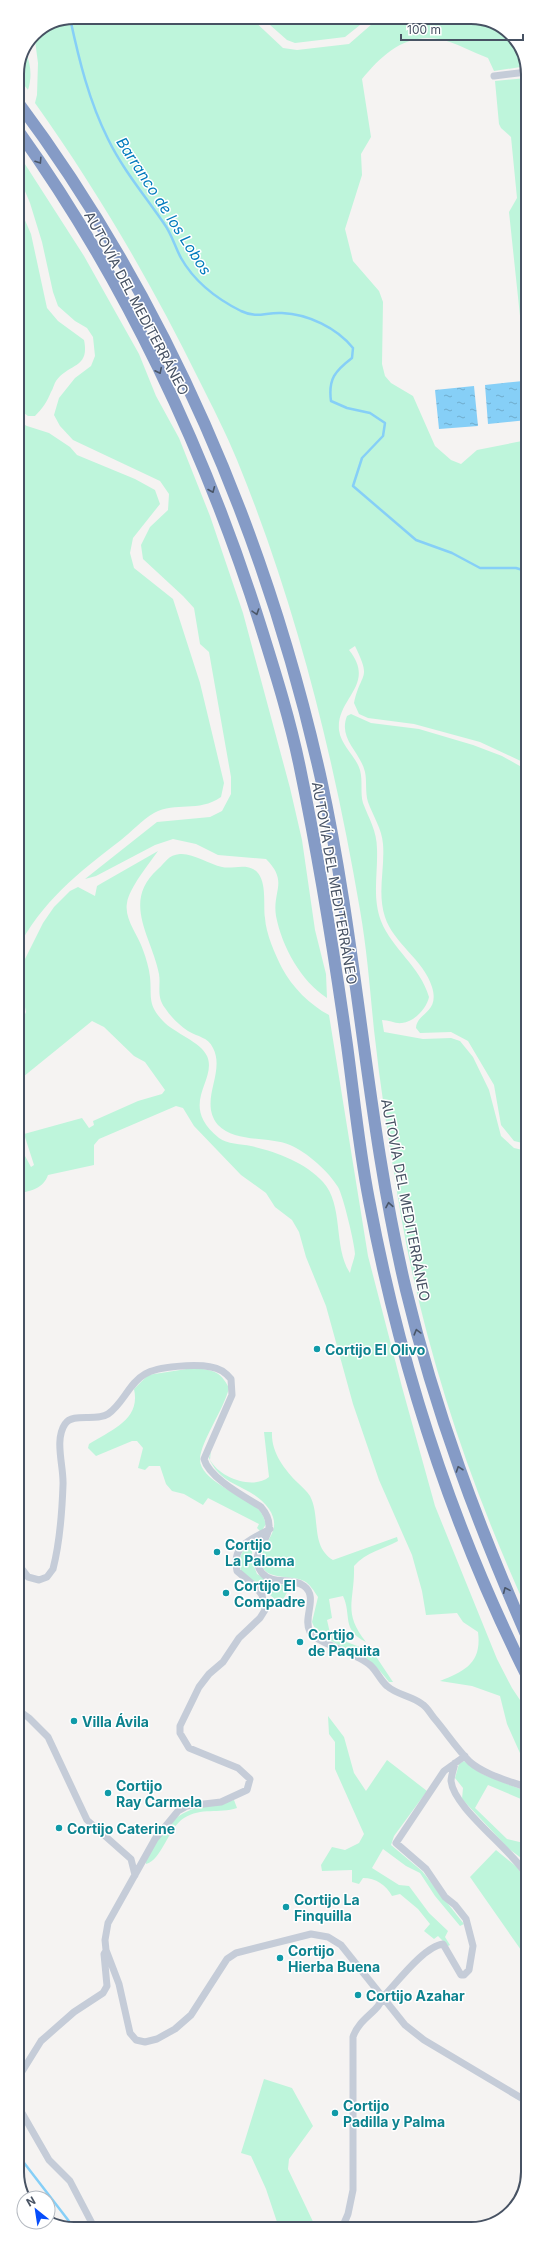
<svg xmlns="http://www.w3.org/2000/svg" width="545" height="2246" viewBox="0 0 545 2246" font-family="Inter,sans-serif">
<defs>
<pattern id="water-ripples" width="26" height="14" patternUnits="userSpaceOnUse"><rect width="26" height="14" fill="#86cff7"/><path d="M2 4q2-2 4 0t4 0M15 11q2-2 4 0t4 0" fill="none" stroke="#6fabcc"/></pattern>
</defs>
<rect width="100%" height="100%" fill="#f5f3f2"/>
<path fill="#bef5db" d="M74,17h176l33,31 14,2 52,-6 31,-27h78l21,5 5,-2 27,13 16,30v3l-33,5 -6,-13c-16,-6 -33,-16 -49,-19 -34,-6 -57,16 -77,40l9,58 -10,17 1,21 -17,54 8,32 26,30 4,11 -1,62 3,12 6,7 22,13 22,50 16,14 10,4 16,-14 50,-10v324l-47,-22 -66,-18 -46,-6 -9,-4 -5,-11c7,-32 18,-22 1,-57l-6,4c28,35 -13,48 -10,80 2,16 17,26 21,40 3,11 0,23 3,33 6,16 14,28 14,46 1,25 -5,48 4,72 11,28 39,45 48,76 -2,11 -15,25 -27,26 -6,1 -13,-3 -20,-3l2,12 39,7 28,-1 9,3 13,16 16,33 12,46 13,12 13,3 1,461c-60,-131 -107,-272 -130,-414 -9,-56 -18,-112 -24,-168 -4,-40 -7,-80 -14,-120 -26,-153 -64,-306 -123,-450 -11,-27 -25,-54 -38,-80 -47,-96 -102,-190 -164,-277l2,-8 1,-32 -4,-30z
M261,17h109l-25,20 -50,6 -8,-3z
M26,53c5,11 6,25 2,37l-11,-14z
M527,78v285h-2l-16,-151 8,-14 -6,-61 -10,-9 -2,-4 -4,-43z
M23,161l61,95 55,98 17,42 23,42 31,78 33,97 47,175 12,52 13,90 11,44 1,24c-26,-17 -45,-51 -51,-82 -4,-25 13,-34 -10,-57l-48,-4 -22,-11 -23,-5 -18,6 -59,31 -11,3 72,-57 53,-5 12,-6 9,-17v-17l-22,-125 -9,-8 -6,-36 -11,-12 -40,-37 -2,-14 9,-18 18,-17 1,-16 -9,-13 -87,-41 -13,-14 -6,-11 5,-17 16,-20 16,-12 4,-10 -2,-19 -6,-9 -12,-7 -17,-15 -5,-14 -11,-50 -12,-39 -11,-26z
M17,202l14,32 16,74 11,13 26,19c6,29 -15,23 -28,41 -2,3 -3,8 -5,11 -4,10 -9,17 -16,24h-7l-11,-8z
M17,421l10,5 22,7 21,14 7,8 58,24 20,11 5,14 -27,34 -3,15 4,15 39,31 27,84 24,100 -3,14c-23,16 -45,4 -67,16 -12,7 -23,19 -33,27 -42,32 -80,62 -104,110z
M351,714l20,9 48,6 54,16 29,11 25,14v374l-13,-3 -13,-16 -7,-40 -26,-44 -17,-9 -31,1 -4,-5c1,-16 24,-15 16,-41 -8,-27 -39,-44 -47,-70 -8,-24 0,-48 -2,-73 -1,-15 -10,-28 -15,-42 -3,-10 -1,-21 -3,-30 -5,-21 -27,-33 -18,-56z
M158,851c-9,13 -29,37 -31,52 -3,16 11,32 16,47 3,8 6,18 7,27 2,20 -3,27 13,44 11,12 38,21 44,35 11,25 -30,48 12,82 8,6 22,6 32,8 25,6 54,16 72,36 21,23 10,65 27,91 1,-6 4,-13 5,-19 0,-9 -12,-59 -17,-67 -9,-15 -31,-35 -48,-42 -21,-9 -55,-2 -72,-20 -20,-24 8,-52 -5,-77 -5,-11 -15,-11 -25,-17 -9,-6 -17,-14 -23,-23 -9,-12 -4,-22 -6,-34 -7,-37 -38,-72 -1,-105 8,-7 10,-14 22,-15 13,-1 29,10 42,13 10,2 22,-3 31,2 15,8 10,35 12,49 1,16 10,36 17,50 10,19 28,37 47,47l39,241 34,131 33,119 62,153 15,29 16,24v59l-21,-47 -7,-28 -28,-10 -32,-5c25,-10 42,-18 38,-49l-15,-10 -6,-9 -31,2 -4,-24 -10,-36 -33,-75 -26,-76 -27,-98 -20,-49 -7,-25 -7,-12 -17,-13 -9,-14 -25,-18 -47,-49 -11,-18 -7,-2 -77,33 -5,6v20l-46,10c-5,14 -16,15 -30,19v-51l13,24 3,-2 -10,-31 58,-16 7,10 5,-3 -1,-4 45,-20 24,-7 3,-4 -20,-28 -11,-6 -30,-29 -12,-6 -74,60 -1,-49 9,-20 -8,-39 25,-50 11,-16 16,-16 8,-4 17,9 2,-10 5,-3z
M193,1368c19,2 27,2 36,20 -5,21 -28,53 -29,71 -1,21 44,37 57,49 5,4 7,10 9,16l-5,8 -4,-4 2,-4 -51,-26 -5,7 -19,-11 -12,-3 -6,-7 -6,-18h-11l-4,4 -7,-2 5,-20 -6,-7h-5l-36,15 -8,-8 1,-4c22,-14 52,-24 45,-55l14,-14z
M264,1432h8c-1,20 12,37 26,51 4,4 9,8 12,13 11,21 0,50 23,64l64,-23 1,4c-14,8 -32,11 -44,25 1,35 -12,46 12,76 -25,-12 -14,-27 -23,-46l-14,3 3,19 -5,2 3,13 6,5 37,14 20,30h-4c-5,-6 -10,-13 -17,-19 -16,-13 -55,-23 -60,-41l6,-25c-4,-6 -8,-13 -14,-16 -11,-6 -34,-1 -41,-13 -12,-22 24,-32 6,-59 -16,-24 -48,-21 -60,-51l2,-9 -1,11c10,18 43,30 59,17z
M249,1545l3,2v14l5,13 14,8 19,5 -11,20 -4,-8 -34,-27c-2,-13 -2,-19 8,-27z
M328,1716l16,21 10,36 12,18 21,-31 40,31 -33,45 -3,9 31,26 42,53 -4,2 -25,-30 -15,-23 -14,-7 -23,-17 -11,19 27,17 10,1 20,27 19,18 -3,6 5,8 -2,1 -10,-10 -4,3 -10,-8 6,-7 -12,-15 -18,-15 -8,2c-6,-11 -16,-18 -29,-18l-4,6 -7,-2v-12l-30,1 -1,-6 11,-18 13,3 14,-7 5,-9 -29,-65v-27l-6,-8z
M464,1761l18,13 46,18v10l-40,-17 -13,23 32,31 21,5v19l-19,-14 -47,-50 1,-11 -8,-10 4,-14z
M234,1800l3,8c-18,6 -36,-1 -53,10 -16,10 -22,42 -38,46 -1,-6 5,-13 8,-19 21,-37 42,-38 80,-45z
M496,1850l22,18 10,18v74l-58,-83z
M264,2079l28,9 21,38 -24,33 -1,10 28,59h-37l-13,-39 -15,-33 -10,-3z"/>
<path fill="url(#water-ripples)" d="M523,381l4,39 -39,4 -3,-39z
M474,386l4,40 -39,3 -4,-39z"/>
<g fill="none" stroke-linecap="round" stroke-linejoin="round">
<path stroke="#86cff7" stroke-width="2.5" d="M70,18c9,42 19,83 38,121 15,31 38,58 57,86 7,10 10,22 16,33 13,23 36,41 60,53 17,8 24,1 41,2 26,1 55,15 71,35l-1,10c-17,13 -24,21 -21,43l16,7 23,5 15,10 -2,13 -21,22 -9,28 63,54 36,13 28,15h36l10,3 -4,11 2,28 3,1
M18,2155l57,74"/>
<path stroke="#c5ccd8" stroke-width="7" d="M494,76l33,-4
M270,1529c-19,11 -39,16 -33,42l19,16 6,8 3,15 -5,8 -21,20 -16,24 -14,12 -10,13 -19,39v7l9,15 49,20 12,11 -3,11 -26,12 -34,4 -9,5 -23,28 -47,84 -3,17 1,10 13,34 11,49 6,7 9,2 12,-3 18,-10 16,-14 36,-56 9,-6 75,-19 17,3 13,8 64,80 19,15 104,62
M18,1564l10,13 11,3 8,-3 6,-8c7,-27 9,-56 10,-84 1,-18 -9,-45 2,-61 8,-12 31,-2 43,-10 15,-10 21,-31 37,-40 13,-8 51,-10 66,-7 8,1 15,6 20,12l1,16 -28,64c5,19 41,38 57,48 25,29 -18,42 1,66 10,12 30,4 42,13 15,11 -2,32 6,46 8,12 46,21 60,33 7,6 10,15 17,21 10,9 25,10 35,18 5,3 8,9 12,14 12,14 23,31 36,44 15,13 40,19 58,26
M18,1710l11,8 19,19 39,83 44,39 4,16
M455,1763c-1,5 -4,13 -4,18 3,28 62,69 77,96
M18,2078l23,-37 33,-29 29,-19 4,-7 -3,-32 2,-3
M18,2106l31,54 21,21 25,48
M342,2228l6,-14 5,-24v-153c6,-19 27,-26 29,-39 14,-14 42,-52 61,-54l18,31h3l5,-5 4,-24 -7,-27 -11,-14 -10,-8 -19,-28 -30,-26 48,-72 21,-15"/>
<path stroke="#859bc6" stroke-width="12" d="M17,101c149,199 250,436 304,678 37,169 45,343 85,511 29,121 72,235 122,349
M17,129c107,149 188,321 243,495 15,48 30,95 40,144 19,92 34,184 47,277 7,52 12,104 22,155 31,166 83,327 159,478"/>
</g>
<defs><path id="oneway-chevron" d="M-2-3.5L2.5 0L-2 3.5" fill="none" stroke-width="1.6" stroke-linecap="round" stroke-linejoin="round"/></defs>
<g stroke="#4a5668">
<use href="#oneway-chevron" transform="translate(39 161) rotate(57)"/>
<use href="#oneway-chevron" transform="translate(159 371) rotate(64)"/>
<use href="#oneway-chevron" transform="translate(212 490) rotate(67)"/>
<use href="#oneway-chevron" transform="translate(256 612) rotate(72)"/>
<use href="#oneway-chevron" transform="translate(389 1205) rotate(-100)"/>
<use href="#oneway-chevron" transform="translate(417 1332) rotate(-105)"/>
<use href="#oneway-chevron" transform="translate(459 1469) rotate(-109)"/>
<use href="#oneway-chevron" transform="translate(506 1590) rotate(-114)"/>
</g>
<g fill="#0f9aa8" stroke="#fff" stroke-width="1.5">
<circle cx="317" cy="1349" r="4"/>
<circle cx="217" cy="1552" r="4"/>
<circle cx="226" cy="1593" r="4"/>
<circle cx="300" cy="1642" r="4"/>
<circle cx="74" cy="1721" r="4"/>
<circle cx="108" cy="1793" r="4"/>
<circle cx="59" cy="1828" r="4"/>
<circle cx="286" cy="1907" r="4"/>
<circle cx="280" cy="1958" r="4"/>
<circle cx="358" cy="1995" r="4"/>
<circle cx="335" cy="2113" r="4"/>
</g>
<g text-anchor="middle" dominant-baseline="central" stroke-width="3" stroke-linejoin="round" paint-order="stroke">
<g font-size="14" fill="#475263" stroke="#fff">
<text transform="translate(137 303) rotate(62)">AUTOVÍA DEL MEDITERRÁNEO</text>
<text transform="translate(335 883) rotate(80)">AUTOVÍA DEL MEDITERRÁNEO</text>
<text transform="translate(406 1200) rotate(79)">AUTOVÍA DEL MEDITERRÁNEO</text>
</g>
<g font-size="14" font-weight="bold" fill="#0d838f" stroke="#fff" text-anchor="start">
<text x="325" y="1349">Cortijo El Olivo</text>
<text x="225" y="1544">Cortijo<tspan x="225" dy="16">La Paloma</tspan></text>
<text x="234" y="1585">Cortijo El<tspan x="234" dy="16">Compadre</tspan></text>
<text x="308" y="1634">Cortijo<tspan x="308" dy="16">de Paquita</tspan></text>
<text x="82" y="1721">Villa Ávila</text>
<text x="116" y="1785">Cortijo<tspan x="116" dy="16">Ray Carmela</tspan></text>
<text x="67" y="1828">Cortijo Caterine</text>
<text x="294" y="1899">Cortijo La<tspan x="294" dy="16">Finquilla</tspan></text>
<text x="288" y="1950">Cortijo<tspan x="288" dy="16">Hierba Buena</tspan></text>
<text x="366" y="1995">Cortijo Azahar</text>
<text x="343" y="2105">Cortijo<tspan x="343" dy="16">Padilla y Palma</tspan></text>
</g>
<g font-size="15" font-style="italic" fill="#007abd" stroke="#fff">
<text transform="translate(164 206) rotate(57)">Barranco de los Lobos</text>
</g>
</g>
<path d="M0 0H545V2246H0ZM74 24H471A50 50 0 0 1 521 74V2172A50 50 0 0 1 471 2222H74A50 50 0 0 1 24 2172V74A50 50 0 0 1 74 24Z" fill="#fff" fill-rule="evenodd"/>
<path fill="none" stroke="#475263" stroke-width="2" d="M74 24H471A50 50 0 0 1 521 74V2172A50 50 0 0 1 471 2222H74A50 50 0 0 1 24 2172V74A50 50 0 0 1 74 24Z"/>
<g transform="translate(36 2210) rotate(330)"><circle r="19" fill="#ffffff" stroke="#b5bac1"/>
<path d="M0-3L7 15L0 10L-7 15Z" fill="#064dfb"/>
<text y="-6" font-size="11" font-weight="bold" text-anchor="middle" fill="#475263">N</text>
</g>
<path d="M401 34v6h122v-6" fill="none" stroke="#475263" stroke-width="2"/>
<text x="407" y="34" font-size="12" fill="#475263" stroke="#ffffff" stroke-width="3" paint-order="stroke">100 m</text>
</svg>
